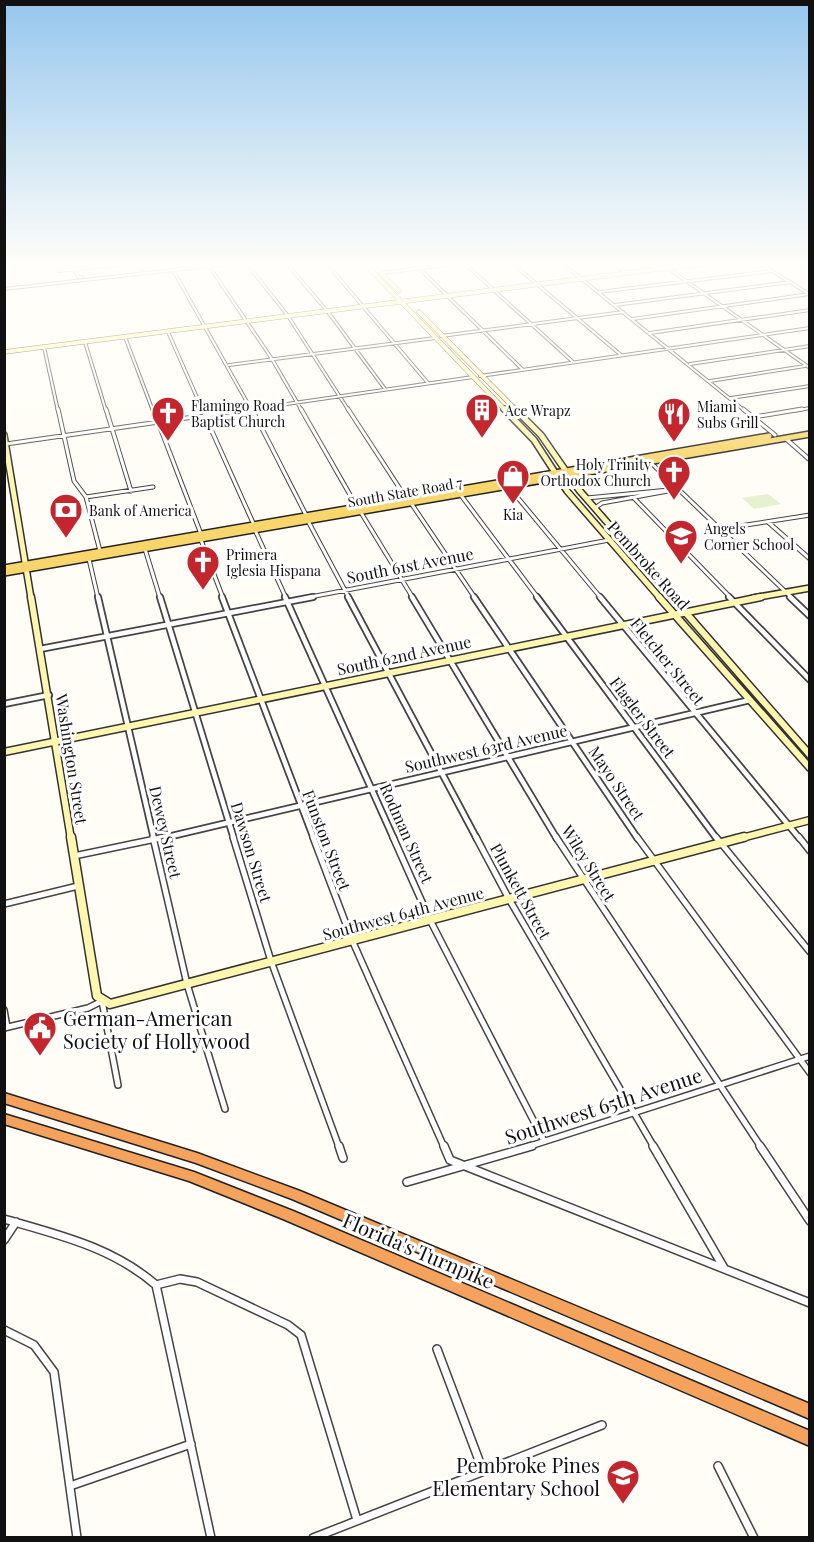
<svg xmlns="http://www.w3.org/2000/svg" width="814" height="1542" viewBox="0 0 814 1542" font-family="'Playfair Display',serif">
<rect width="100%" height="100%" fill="#fffdf5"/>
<path fill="#e6f2cf" d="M768,494l13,10 -27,5 -12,-11z"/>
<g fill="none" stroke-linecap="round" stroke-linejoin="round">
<g stroke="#444" stroke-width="4">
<path id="street-far4" d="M139,264l3,6
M247,264l41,52 61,95
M287,264l41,48 57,77
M327,264l101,119
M415,264l107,105
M465,264l108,98
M513,264l108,91
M563,264l182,147
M613,264l14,9
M662,264l148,104
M761,264l48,30
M209,266l63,93 30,52
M75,269l3,8h4
M173,270l79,141
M59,271l65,-7
M381,273l75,-9
M4,289l223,-25
M599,292l173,-21
M615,305l176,-23
M632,319l178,-25
M168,332l35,79
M650,333l160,-23
M441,336l182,-24
M125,337l28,74
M85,342l21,69
M44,347l14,64
M690,364l120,-18
M229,365l206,-27
M480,376l330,-48
M710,381l95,-15
M731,398l79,-12
M238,411l235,-34
M793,411l17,-3"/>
</g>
<g stroke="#444" stroke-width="5">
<path id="street-far3" d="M58,409l16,72 12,16 14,54
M106,409l25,82
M153,409l48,125
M202,409l52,116
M252,409l54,106
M301,409l56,98
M348,409l58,89
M743,409l32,26
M754,417l48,-8
M785,438l25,22
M6,444l243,-35
M650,462l142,136
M508,486l93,112
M460,494l78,104
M630,494l101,104
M86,497l67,-10
M587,498l92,-9
M411,503l64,95
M595,508l7,-5 77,-14
M360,511l53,87
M308,521l41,77
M768,522l42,37
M720,529l90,-14
M255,530l31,68
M201,540l22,58
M145,549l15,49
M89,559l9,39
M305,598l304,-58"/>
</g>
<g stroke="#444" stroke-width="8">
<path id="street-far2" d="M98,597l56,242
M160,597l74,242
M222,597l92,242
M285,597l109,242
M348,597l129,242
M412,597l145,242
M474,597l164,242
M537,597l180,242
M600,597l200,242
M729,597l81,83
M790,597l20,19
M40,649l273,-52
M4,704l45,-9
M159,839l591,-139"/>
</g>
<g stroke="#444" stroke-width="8">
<path id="street-far1" d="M153,837l34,147 38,125
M233,837l38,124 68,186
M313,837l39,103 92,207
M393,837l37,83 114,221
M476,837l33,62 145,248
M556,837l205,310
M637,837l173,236
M716,837l94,115
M799,837l11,14
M74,856l91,-19
M4,904l74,-18
M4,1010l3,17
M4,1028l84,-20 14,-7 16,84
M527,1147l283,-91"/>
</g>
<g stroke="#444" stroke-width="10">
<path id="street" d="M339,1146l4,12
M444,1146l6,14 360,143
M653,1146l71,122
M760,1146l50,75
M407,1182l125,-36
M4,1219c55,16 108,28 152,66l55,253
M4,1240l12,-18
M156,1285l24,-6 17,3 91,43 13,10 56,185
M4,1330l30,15 20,27 23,166
M437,1349l46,122
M718,1466l36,72
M70,1486l121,-42
M313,1538l289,-113"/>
</g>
<g stroke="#333" stroke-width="5">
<path id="secondary-far3" d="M365,264l141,147
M371,264l28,27
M647,270l60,-6
M419,312l98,99
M4,352l647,-82"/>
</g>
<g stroke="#333" stroke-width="8">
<path id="secondary-far2" d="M504,409l30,31 33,51 93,107
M515,409l26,26 38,55 94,108
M4,435l27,163
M753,598l57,-10"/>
</g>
<g stroke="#333" stroke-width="9">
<path id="secondary-far1" d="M31,597l40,242
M659,597l151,171
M672,597l138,158
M4,752l757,-155
M738,839l72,-19"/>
</g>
<g stroke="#333" stroke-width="11">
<path id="secondary" d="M71,837l26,159 13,8 634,-167"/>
</g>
<g stroke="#222" stroke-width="8">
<path id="primary" d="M4,568l765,-132
M4,573l806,-139"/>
</g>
<g stroke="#222" stroke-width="3">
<path id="highway" d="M4,1093l193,60 103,38 510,213v15l-518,-220 -96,-36 -192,-60z
M4,1114l190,58 99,39 517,220v15l-527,-227 -94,-38 -185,-57z"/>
</g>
<use href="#street-far4" stroke="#fff" stroke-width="2"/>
<use href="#street-far3" stroke="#fff" stroke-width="3"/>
<use href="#street-far2" stroke="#fff" stroke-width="4.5"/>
<use href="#street-far1" stroke="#fff" stroke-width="5"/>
<use href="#street" stroke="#fff" stroke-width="7"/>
<use href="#secondary-far3" stroke="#fff6b0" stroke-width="4"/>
<use href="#secondary-far2" stroke="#fff6b0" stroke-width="5"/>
<use href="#secondary-far1" stroke="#fff6b0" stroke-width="6"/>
<use href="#secondary" stroke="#fff6b0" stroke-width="8"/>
<use href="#primary" stroke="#f9d66b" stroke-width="5"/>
<use href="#highway" fill="#f5a25d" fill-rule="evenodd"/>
</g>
<linearGradient id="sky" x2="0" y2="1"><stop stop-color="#95c6ee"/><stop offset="0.55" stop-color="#fffefa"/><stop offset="1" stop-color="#fffefa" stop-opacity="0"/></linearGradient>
<rect width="814" height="480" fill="url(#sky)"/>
<defs>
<g id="building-pin" transform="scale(1.725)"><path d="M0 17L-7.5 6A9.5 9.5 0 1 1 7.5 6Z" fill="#c4262e" stroke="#fff"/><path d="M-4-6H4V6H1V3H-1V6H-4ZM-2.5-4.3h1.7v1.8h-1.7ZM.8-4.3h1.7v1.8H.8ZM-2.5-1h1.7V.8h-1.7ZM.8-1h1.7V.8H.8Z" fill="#fff"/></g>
<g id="church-pin" transform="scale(1.725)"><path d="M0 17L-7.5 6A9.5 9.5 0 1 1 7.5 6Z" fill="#c4262e" stroke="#fff"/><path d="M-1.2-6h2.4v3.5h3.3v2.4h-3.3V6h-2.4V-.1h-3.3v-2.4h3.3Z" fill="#fff"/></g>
<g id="restaurant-pin" transform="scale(1.725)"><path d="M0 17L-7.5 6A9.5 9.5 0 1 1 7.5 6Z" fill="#c4262e" stroke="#fff"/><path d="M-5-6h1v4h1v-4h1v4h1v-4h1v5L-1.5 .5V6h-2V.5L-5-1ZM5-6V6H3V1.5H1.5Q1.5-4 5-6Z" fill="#fff"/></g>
<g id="shop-pin" transform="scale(1.725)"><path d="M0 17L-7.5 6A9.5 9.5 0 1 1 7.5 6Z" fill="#c4262e" stroke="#fff"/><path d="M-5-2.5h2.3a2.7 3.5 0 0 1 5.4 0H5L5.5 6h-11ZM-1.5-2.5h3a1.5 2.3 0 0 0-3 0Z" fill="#fff"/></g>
<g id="bank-pin" transform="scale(1.725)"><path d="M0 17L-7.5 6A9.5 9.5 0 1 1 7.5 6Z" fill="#c4262e" stroke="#fff"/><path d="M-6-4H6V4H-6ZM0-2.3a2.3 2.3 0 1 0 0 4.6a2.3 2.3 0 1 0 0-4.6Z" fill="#fff"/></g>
<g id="school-pin" transform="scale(1.725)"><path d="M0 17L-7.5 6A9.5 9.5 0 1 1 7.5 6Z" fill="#c4262e" stroke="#fff"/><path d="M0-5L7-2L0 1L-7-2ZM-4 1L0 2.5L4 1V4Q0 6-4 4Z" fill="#fff"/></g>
<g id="civic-pin" transform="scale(1.725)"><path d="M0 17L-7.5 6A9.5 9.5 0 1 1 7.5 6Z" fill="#c4262e" stroke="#fff"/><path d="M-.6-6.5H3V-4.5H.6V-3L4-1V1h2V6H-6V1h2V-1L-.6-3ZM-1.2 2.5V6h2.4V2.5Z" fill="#fff"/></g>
</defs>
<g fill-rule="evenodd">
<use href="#building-pin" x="482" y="410"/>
<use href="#church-pin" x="168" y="413"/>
<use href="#restaurant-pin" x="674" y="414"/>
<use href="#church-pin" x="674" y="472"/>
<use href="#shop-pin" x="513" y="476"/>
<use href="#bank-pin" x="66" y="510"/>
<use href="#school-pin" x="681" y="536"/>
<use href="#church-pin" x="203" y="562"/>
<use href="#civic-pin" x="40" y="1028"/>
<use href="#school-pin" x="623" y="1476"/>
</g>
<g text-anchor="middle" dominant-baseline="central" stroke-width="6" stroke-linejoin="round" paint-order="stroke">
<g font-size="14" fill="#111" stroke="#fff" text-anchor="start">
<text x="191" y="405">Flamingo Road<tspan x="191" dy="16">Baptist Church</tspan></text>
<text x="697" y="406">Miami<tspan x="697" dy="16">Subs Grill</tspan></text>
<text x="505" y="410">Ace Wrapz</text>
<text x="651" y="464" text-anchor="end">Holy Trinity<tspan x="651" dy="16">Orthodox Church</tspan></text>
<text x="89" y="510">Bank of America</text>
<text x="513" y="514" text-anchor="middle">Kia</text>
<text x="704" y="528">Angels<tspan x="704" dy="16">Corner School</tspan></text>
<text x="226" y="554">Primera<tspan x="226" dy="16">Iglesia Hispana</tspan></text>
</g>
<g font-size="14" fill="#111" stroke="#fff">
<text transform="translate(405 492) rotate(-10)">South State Road 7</text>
</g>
<g font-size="16" fill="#111" stroke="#fff">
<text transform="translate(410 565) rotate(-11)">South 61st Avenue</text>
<text transform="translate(649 565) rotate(48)">Pembroke Road</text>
<text transform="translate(404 655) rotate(-12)">South 62nd Avenue</text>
<text transform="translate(668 661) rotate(51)">Fletcher Street</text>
<text transform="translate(643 717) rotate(53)">Flagler Street</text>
<text transform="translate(486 748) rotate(-13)">Southwest 63rd Avenue</text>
<text transform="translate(72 759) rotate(81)">Washington Street</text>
<text transform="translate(617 783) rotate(56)">Mayo Street</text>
<text transform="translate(166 832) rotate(77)">Dewey Street</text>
<text transform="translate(407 833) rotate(66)">Rodman Street</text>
<text transform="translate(327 840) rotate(69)">Funston Street</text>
<text transform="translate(252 852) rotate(73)">Dawson Street</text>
<text transform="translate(589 863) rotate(58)">Wiley Street</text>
<text transform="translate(521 891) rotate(61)">Plunkett Street</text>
<text transform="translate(403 913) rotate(-15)">Southwest 64th Avenue</text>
</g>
<g font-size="20" fill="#111" stroke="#fff" text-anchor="start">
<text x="63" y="1017">German-American<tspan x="63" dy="23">Society of Hollywood</tspan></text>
<text x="600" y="1464" text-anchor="end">Pembroke Pines<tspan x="600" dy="23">Elementary School</tspan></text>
</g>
<g font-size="20" fill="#111" stroke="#fff">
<text transform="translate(603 1105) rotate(-18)">Southwest 65th Avenue</text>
<text transform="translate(419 1250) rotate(23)">Florida's Turnpike</text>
</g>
</g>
<rect width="814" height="1542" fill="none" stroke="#111111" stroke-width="12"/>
</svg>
